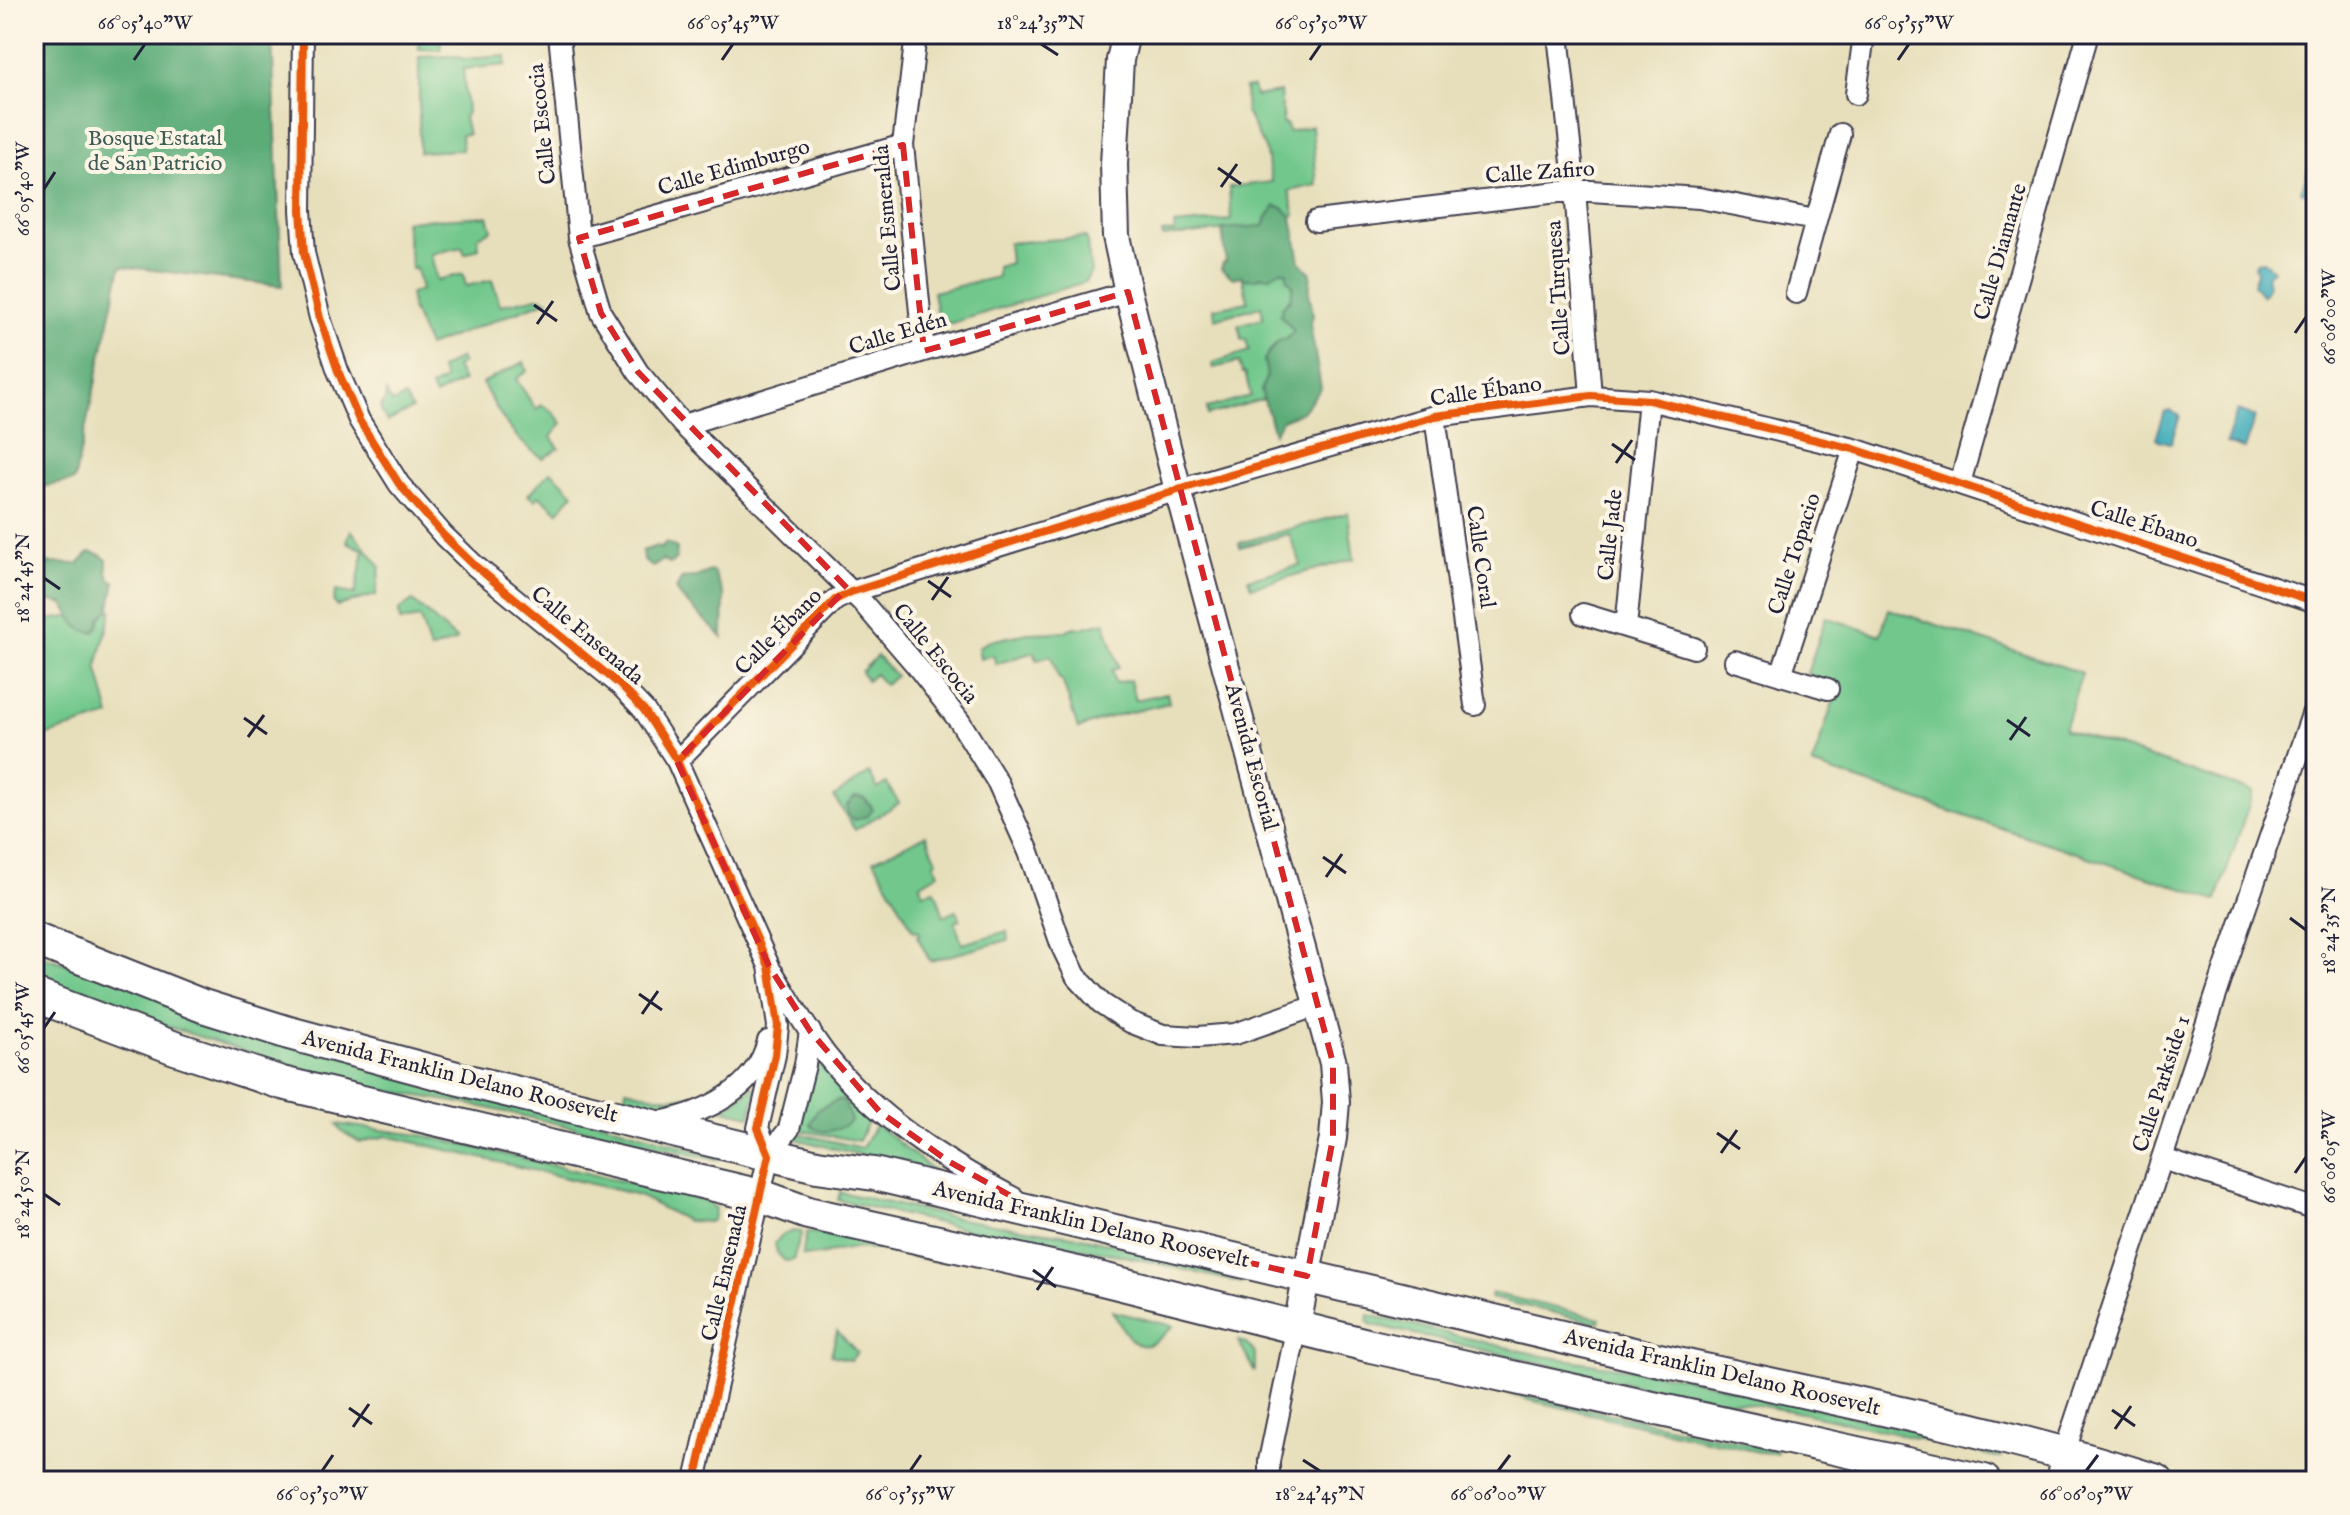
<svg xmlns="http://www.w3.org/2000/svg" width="2350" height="1515" viewBox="0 0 2350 1515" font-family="'IM FELL English',serif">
<rect width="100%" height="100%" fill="#fcf5e5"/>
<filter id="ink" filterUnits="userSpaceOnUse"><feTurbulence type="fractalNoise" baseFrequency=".0125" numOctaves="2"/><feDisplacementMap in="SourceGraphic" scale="16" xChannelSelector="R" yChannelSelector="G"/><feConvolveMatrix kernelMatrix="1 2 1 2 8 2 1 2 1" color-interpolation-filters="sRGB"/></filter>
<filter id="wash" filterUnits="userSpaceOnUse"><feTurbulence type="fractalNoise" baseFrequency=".006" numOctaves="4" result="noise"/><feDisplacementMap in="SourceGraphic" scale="32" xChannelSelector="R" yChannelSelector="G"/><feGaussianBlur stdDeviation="1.8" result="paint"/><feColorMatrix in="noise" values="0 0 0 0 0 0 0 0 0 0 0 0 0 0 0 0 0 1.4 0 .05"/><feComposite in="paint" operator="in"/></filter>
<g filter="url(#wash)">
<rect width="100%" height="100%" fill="#e7dfbb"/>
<path fill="#71c78c" stroke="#4a7464" stroke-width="2" d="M418,34h37v2l-14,4 -1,10 -21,-1z
M457,56l6,3 43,-3v9l-43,4 4,43 -3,6 4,16 -7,1 1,15 -43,2v-95z
M1253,87l2,9 25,-4 3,31 4,2 1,7 24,-6 5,59 -28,6 6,24 -3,2 -9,-9 -16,9 -3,9 -101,11 -1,-4 13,-1 -1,-7 57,-5 -2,-33 43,-5 -7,-33 -19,-37 -1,-24z
M488,216l4,14 -14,6 1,12 -14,6 -3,-7 -31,7 6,26 26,-6 3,12 26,-6 8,25 38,-8 10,3 -120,46 -16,-37 -2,-15 11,-4 -5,-22 -4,1 -7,-48z
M1086,237l5,35 -6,10 -133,41h-6l-9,-8 -4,-23 64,-15v-10l13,-4 -2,-20z
M1280,270l7,2c11,23 7,20 -6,37l13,22c-10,12 -21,11 -30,29l3,15 -6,15 3,9 -56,16 -1,-7 44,-12 -6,-23h-3l-3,-11 -26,6v-5l36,-12 -3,-12 -4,1 -4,-15 25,-7 -2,-12 -46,13 -1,-11 34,-6 -5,-23h13z
M460,358l3,5 -7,4 7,14 -28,15 -4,-9 14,-7 -5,-11z
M524,362l3,9 -11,8 20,30 6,-4 10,6 10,12 -11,14 8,11 -16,10c-30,-17 -45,-46 -61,-75z
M386,392l6,11 13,-6 7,12 -25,13 -7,-14 5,-7z
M551,471l23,22 -16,19 -18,-16 -5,4 -7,-5z
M1348,513l6,46 -103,28 -3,-8 53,-14 -12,-31 -49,13 -1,-4z
M351,530l29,36 -4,29 -39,11 -4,-5 3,-10 19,3 9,-44 -17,-8z
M413,601l43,38v2l-26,9 -10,-32 -20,3 -1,-11z
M1889,609l193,64 -18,56 189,63 -36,108 -405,-135 27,-80 -32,-11 19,-57 54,18z
M112,610l-15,56 13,50 -76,23v-117z
M1105,622l14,46 -7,2 3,13 15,-3 5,20 32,-7 2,10 -63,15 -28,11 -15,-47 -5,-5 -7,-21 -14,4 -3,-8 -38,12 -3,-9 -13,4 -2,-12 11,-6 39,-8 35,-1 11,-5 7,1z
M877,656l19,20 -12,8 -9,-10 -8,7 -6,-9z
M869,773l9,16 8,-6 13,20 -44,27 -21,-33z
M926,835l11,26 -3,2 5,10 -18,11 2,9 12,-3 9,26 12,-5 4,8 -5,3 7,22 45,-13 1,9 -78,21 -13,-25 3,-2 -2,-4 -4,1 -40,-71z
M34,954l688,204 -6,2 -237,-54 -133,-22 -183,-59 -129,-50z
M816,1060l53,59 -10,22 -61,-11z
M753,1087l4,1 -7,28 -26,-6z
M626,1089c27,7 50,13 77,3l1,3 -38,9 -41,-7z
M337,1124l90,12 280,65 8,7 -2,12 -4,2 -22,-1 -46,-24 -20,-6 -234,-55 -27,6 -19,-11z
M876,1124l58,47 -2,1 -137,-33 1,-6 66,15z
M840,1192l120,27 126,19 158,37 -2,8 -122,-28 -129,-20 -153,-35z
M794,1231l8,1 -9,28 -8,1 -8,-8 -2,-10 8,-9z
M807,1232l31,3 111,23 -1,3c-31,0 -59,-12 -89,-13 -19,0 -38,10 -57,7z
M1491,1293l109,25 -1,5 -109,-25z
M1112,1311l61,15c-34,34 -40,20 -61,-15z
M1369,1315l174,41 139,21 321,74 -2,7c-105,-23 -210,-53 -317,-62l-314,-72 -3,-4z
M837,1331l20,21 -6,8 -20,-5z
M1238,1341l8,2 9,10v19z
M1478,1385l300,65 -2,3 -17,-1 -230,-52z"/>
<path fill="#5cac78" stroke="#3f675a" stroke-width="2" d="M34,34h238l10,252 -161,-20 -47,215 -40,7z
M1275,206l8,2 9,9 8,45 11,11 -2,20 4,22 -3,10 11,63 -19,24 -20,8 -8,13 -13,-43 6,-15 -3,-15 14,-19 10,-3 6,-7 -14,-16 4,-11 6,-3 3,-16 -6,-6v-7l-7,-2 -11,7 -7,-1 -6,3h-13l-1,-3 -9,2 -12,-9 2,-6 3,-1 -4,-33 42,-3 3,-9z
M666,543l11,5 -1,11 -6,5 -7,-4 -10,7 -8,-5 -3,-11 15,-5 3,3z
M90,552l9,2 8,6v12l4,8 4,1 -5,27 -10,11v5l-5,8c-22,0 -21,-14 -32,-28l-16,-4 -5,-7 2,-7 5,-4 -4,-11 3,-8 30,1z
M710,571l4,1 10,23 -1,43 -42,-41 -5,-8 6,-11 14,-1z
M855,797l9,1 9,11 -5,7 -14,4 -6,-5 -1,-10z
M838,1100l6,1 7,20c-12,9 -31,16 -41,3l8,-15z"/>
<path fill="#3dacba" stroke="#30677a" stroke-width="2" d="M2316,147v49l-15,-5z
M2263,261l10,8 -6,6c3,9 2,14 -5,21l-9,-11 4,-13 -2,-6 2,-4z
M2165,411h6l9,5 -9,27 -10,-2 -5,-3z
M2237,411l18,6 -11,32 -18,-6z"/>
</g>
<g filter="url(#ink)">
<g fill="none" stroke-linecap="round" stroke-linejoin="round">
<g stroke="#403e4e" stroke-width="24">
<path id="minor" d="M303,34l-2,176 3,43 16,65 18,53 21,49 40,64 45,52 30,29 146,120 24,25 33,51 92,205 9,60 -3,29 -17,73 11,27 -74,326
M559,34l20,204 22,75 37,59 45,53 179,177 54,63 44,57 38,61 31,69 33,95 14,29 25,27 29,19 33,13 35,2 37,-3 83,-29
M916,34l-13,111 21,206
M1558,34l17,156 16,206
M1856,94l8,-60
M1316,221l259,-31 124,8 116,22
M579,238l324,-93
M1796,293l44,-159
M1435,416l40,289
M683,425l241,-74 204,-59
M1960,483l128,-449
M1583,614l111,34
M1626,627l23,-227
M1735,661l93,28
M1781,675l73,-226
M677,761l158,-161 16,-8 327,-102 257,-74 156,-20 58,4 205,49 462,153
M773,973c17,27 33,56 53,82 50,63 118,106 188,143
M659,1122c46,-9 96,-31 109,-81
M769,1155l20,-26 16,-64 5,-34
M2163,1159l153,50
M1269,1481v-20l28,-135
M2055,1481l174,-525 87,-253"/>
</g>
<g stroke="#403e4e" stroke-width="30">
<path id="tertiary" d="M1126,34l-6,26 -6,104 2,72 12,56 50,198 155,573 3,39 -3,36 -36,188"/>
</g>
<g stroke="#403e4e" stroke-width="36">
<path id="primary" d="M34,939l169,67 86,27 171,46 357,87 57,8c256,62 512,122 768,182 172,39 346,71 515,125
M34,995l141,53 107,35 479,113 47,17 270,60 293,73 613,135"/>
</g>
<use href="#minor" stroke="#fff" stroke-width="20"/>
<use href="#tertiary" stroke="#fff" stroke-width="26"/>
<use href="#primary" stroke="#fff" stroke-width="32"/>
<g stroke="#fcf5e5" stroke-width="13">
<path id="cycleway" d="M303,34l-2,176 3,43 16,65 18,53 21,49 40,64 45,52 30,29 146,120 24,25 33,51 92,205 9,60 -3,29 -17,73 11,27 -74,326
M677,761l158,-161 16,-8 327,-102 257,-74 156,-20 58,4 205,49 462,153"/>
</g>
<use href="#cycleway" stroke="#e8590c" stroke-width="8"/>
</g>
</g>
<path fill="none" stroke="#d62828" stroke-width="6" stroke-dasharray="16 10" stroke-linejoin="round" d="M903,145l21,206 204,-59 205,771v75l-26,138 -260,-60 -99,-55 -69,-50 -69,-80 -41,-65 -92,-205 170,-173 -209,-216 -37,-59 -22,-75z"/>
<path fill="none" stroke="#22223b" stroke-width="3" d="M1041,44l17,11M134,60l11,-16M722,60l11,-16M1310,60l11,-16M1898,60l11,-16M1218,168l23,16M1221,187l16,-23M44,189l11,-17M534,305l23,16M537,324l16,-23M2295,333l11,-16M1612,444l23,16M1616,463l16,-23M44,578l16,11M928,581l23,16M932,600l16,-23M244,718l23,16M2007,720l23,16M248,737l16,-22M2010,740l16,-23M1323,857l23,16M1326,877l16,-23M2290,918l16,12M639,994l23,16M642,1014l16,-23M44,1028l11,-16M1717,1133l23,16M1721,1153l16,-23M2295,1173l11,-16M44,1194l16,11M1033,1270l23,17M1037,1290l16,-23M349,1408l23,16M2112,1410l23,16M353,1427l16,-23M2115,1429l16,-23M1303,1460l17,11M322,1471l11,-16M910,1471l11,-16M1498,1471l12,-16M2086,1471l12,-16"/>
<g text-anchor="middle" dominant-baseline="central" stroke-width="8" stroke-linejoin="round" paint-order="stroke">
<g font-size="22" fill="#22223b" stroke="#fcf5e5">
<text transform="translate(543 124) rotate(-96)">Calle Escocia</text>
<text transform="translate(734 168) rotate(-16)">Calle Edimburgo</text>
<text transform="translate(1540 173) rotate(-4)">Calle Zafiro</text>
<text transform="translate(888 218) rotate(-95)">Calle Esmeralda</text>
<text transform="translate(2001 252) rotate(-74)">Calle Diamante</text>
<text transform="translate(1559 288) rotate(-94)">Calle Turquesa</text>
<text transform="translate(898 334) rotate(-17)">Calle Edén</text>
<text transform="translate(1486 392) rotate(-8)">Calle Ébano</text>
<text transform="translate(2144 525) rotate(18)">Calle Ébano</text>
<text transform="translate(1611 535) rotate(-84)">Calle Jade</text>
<text transform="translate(1795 554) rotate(-72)">Calle Topacio</text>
<text transform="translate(1480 557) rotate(82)">Calle Coral</text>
<text transform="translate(779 632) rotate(-45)">Calle Ébano</text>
<text transform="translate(587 636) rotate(40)">Calle Ensenada</text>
<text transform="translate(935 654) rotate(51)">Calle Escocia</text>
<text transform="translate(1251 757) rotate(75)">Avenida Escorial</text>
<text transform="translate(460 1077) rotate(14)">Avenida Franklin Delano Roosevelt</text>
<text transform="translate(2162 1084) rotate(-72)">Calle Parkside 1</text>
<text transform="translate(1091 1225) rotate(13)">Avenida Franklin Delano Roosevelt</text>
<text transform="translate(725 1273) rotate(-77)">Calle Ensenada</text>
<text transform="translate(1722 1373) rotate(13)">Avenida Franklin Delano Roosevelt</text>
</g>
<g font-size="22" fill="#3e5c57" stroke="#fcf5e5">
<text x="155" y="139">Bosque Estatal<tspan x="155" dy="25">de San Patricio</tspan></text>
</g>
</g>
<rect width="2350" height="1515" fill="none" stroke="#fcf5e5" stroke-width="88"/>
<rect x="44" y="44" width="2262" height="1427" fill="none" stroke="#22223b" stroke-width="3"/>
<g font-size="20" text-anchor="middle" fill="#22223b">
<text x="145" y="29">66°05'40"W</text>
<text x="733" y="29">66°05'45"W</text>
<text x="1041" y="29">18°24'35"N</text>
<text x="1321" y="29">66°05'50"W</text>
<text x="1909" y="29">66°05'55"W</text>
<text transform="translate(22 189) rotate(-90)" y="7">66°05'40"W</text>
<text transform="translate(2328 317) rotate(-90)" y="7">66°06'00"W</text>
<text transform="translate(22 578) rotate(-90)" y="7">18°24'45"N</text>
<text transform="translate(2328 930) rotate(-90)" y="7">18°24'35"N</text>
<text transform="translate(22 1028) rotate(-90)" y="7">66°05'45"W</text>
<text transform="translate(2328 1157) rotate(-90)" y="7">66°06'05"W</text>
<text transform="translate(22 1194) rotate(-90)" y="7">18°24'50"N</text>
<text x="322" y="1500">66°05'50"W</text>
<text x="910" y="1500">66°05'55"W</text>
<text x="1320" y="1500">18°24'45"N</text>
<text x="1498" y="1500">66°06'00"W</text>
<text x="2086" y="1500">66°06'05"W</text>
</g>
</svg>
